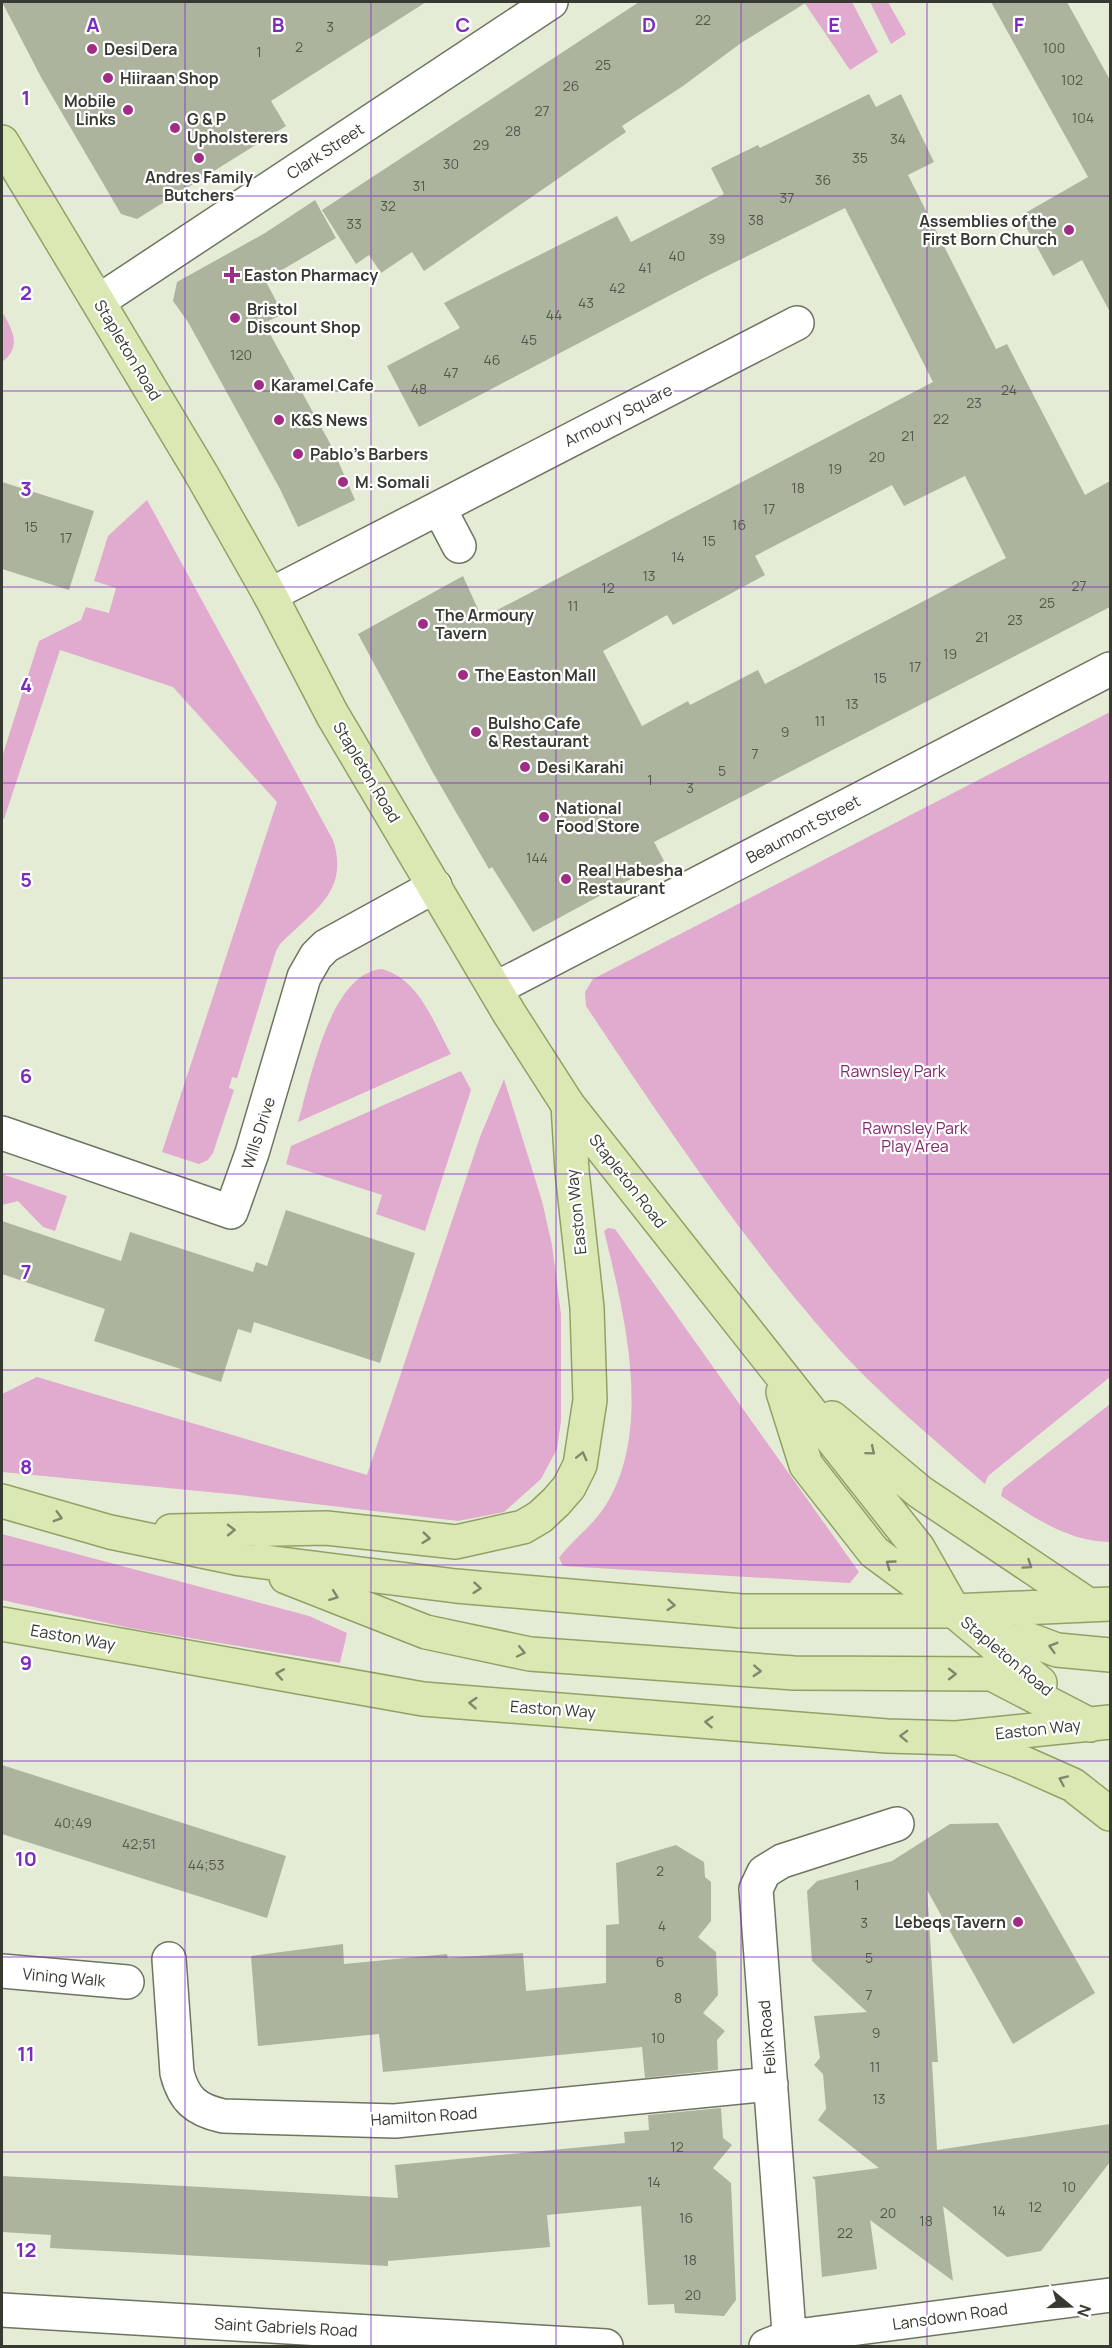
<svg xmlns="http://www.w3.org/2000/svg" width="1112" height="2348" viewBox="0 0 1112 2348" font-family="Manrope,sans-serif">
<rect width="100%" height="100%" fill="#e5ecd6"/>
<path fill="#e1aacf" d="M804,2h48l26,50 -28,18z
M870,2h18l18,32 -15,10z
M2,312c11,18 20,35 0,50z
M147,500l186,340c17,52 -20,71 -53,104l-4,7 -39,127 -5,-1 -3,11 5,2 -21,63 -5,7 -9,4 -37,-12 115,-350 -104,-115 -113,-37 -56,169 -2,-1v-61l37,-116 42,-21 5,-13 23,6 7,-25 -22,-7 14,-45z
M1110,712v665l-122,99 -3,8c-54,-47 -110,-93 -157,-147 -90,-103 -166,-217 -242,-331l-1,-14 8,-13z
M382,969c38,11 51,53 69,85l-153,68c13,-43 32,-149 84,-153z
M461,1071l10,19 -46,141 -49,-17 6,-19 -96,-31 5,-18z
M504,1079l38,122 10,44 9,69v107l-4,28 -16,30 -37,33 -46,9 -218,-26 -238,-23v-78l35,-17 330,98 113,-338z
M2,1174l65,22 -12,35 -12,-4 -25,-26 -16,4z
M608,1228l7,1 244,343 -9,11 -287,-17 -4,-8c15,-20 35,-33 48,-55 46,-76 17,-191 -3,-272z
M1110,1404v138c-42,-1 -74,-23 -109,-46l2,-8z
M2,1534l307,82 38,17 -7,30 -210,-35 -128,-28z"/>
<path fill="#adb49e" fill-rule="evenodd" d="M2,2h424l-155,99 15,25 -149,93 -16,-5 -79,-135z
M639,2h168l-66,41 -58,43 -61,40 4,6 -202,139 -12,-19 -31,21 -12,-18 -13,9 -34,-54z
M991,2h76l43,78v232l-28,-52 -29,16 -33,-60 68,-39z
M869,94l7,13 25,-13 33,68 -26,13 88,174 11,-5 78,151 25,-14v126l-456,235 10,19 -131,71 -41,-65 -3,2 -57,-98 -74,-137 105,-58 19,42 451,-236 -88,-174 -138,68 -288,151 -32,-61 73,-38 -16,-25 173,-87 14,26 93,-48 -13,-26 47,-23 2,3zM965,476l41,82 -241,126 -7,-14 -68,35 -2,-4 -46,25 -39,-75 64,-36 6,10 92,-50 -10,-19 137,-71 12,21z
M315,200l21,38 -71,42 18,34 -19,9 68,124 23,53 -57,27 -18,-38 -92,-167 -15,-21 4,-19 88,-49z
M2,482l92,29 -25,79 -67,-21z
M286,1210l129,43 -35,110 -126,-41 -3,11 -13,-4 -17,53 -127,-41 11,-32 -103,-35v-53l119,40 9,-29 123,40 3,-10 11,4z
M2,1765l284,91 -19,62 -265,-84z
M998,1823l97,170 -82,51 -86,-154 11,172h-6l5,88 173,-26v38l-69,89 -34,6 -64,-51 10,75 -83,-61 7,49 -55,8 -7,-97 -3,-3 67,-9 -61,-48 8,-11 -3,-35 -9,-9 6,-7 -6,-42 53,-4 -55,-51 -5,-70 10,-10 75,-20 58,-37z
M676,1845l28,17 1,15 6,5v39l-13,16 18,15 2,43 -15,18 22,18 -8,9 1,30 -73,8 -3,-31 -259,25 -4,-38 -121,12 -7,-90 92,-12 1,20 103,-10 1,4 75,-5 3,38 80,-8v-58l13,-1 -3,-61z
M721,2108l2,30 9,7 -19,23 18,15 5,117 -12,16 -49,-3 -1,-9 -26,1 -7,-99 -94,9 3,32 -162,14v5l-338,-18 1,-13 -49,-3v-56l396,22 -3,-33 230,-22 -1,-11 25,-2 -1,-15z"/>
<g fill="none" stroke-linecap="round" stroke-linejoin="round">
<g stroke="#6d7460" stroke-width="36">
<path id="minor" d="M99,301l452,-299
M439,508l20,38
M270,595l527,-272
M495,989l615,-320
M2,1133l229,79 21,-59 52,-176 12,-21 10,-10 109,-60
M169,1959l8,114c7,27 19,37 46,43l172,5 376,-37
M2,1971l125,11
M2,2310l604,36
M766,2346l23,-9 321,-42
M790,2346l-34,-457 8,-17 18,-11 115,-37"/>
</g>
<g stroke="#91a165" stroke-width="36">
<path id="primary" d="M2,142l200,333 68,120 62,119 177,299 59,92 350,443 36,63
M783,1392l23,73 68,87 80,59 86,72
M832,1418l88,74 167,112
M2,1501l108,31 131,27 215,27 286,25h212l156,-7
M171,1531l155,-3 130,14 67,-15 17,-10 16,-15 13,-15 11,-22 10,-65 -3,-92 -15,-137 -4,-66
M286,1577l140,55 104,22 264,19 198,1 98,51
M977,1620l80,30 53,5
M2,1624l421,75 464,37 69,2 154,-16
M963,1740l56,21 54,24 37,29"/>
</g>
<use href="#minor" stroke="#fff" stroke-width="33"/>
<use href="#primary" stroke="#dae8b3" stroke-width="33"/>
</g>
<defs><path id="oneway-chevron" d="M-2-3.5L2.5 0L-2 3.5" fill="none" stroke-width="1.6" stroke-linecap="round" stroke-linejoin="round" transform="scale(1.5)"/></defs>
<g stroke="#80886c">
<use href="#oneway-chevron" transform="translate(871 1451) rotate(40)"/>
<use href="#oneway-chevron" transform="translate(582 1456) rotate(-76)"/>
<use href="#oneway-chevron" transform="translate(58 1517) rotate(16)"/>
<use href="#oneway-chevron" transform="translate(231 1530) rotate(-1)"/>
<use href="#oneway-chevron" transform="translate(426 1538) rotate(6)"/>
<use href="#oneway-chevron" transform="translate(890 1564) rotate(-144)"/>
<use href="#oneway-chevron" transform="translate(1028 1565) rotate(34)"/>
<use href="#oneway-chevron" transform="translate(477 1588) rotate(5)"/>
<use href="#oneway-chevron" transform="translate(334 1596) rotate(21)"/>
<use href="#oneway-chevron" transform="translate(671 1605) rotate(5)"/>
<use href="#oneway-chevron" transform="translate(1053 1647) rotate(-164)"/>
<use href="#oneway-chevron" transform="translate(521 1652) rotate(12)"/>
<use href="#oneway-chevron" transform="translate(757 1671) rotate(3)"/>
<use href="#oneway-chevron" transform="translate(280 1674) rotate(-170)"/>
<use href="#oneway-chevron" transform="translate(952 1674)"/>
<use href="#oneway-chevron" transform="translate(473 1703) rotate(-176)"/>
<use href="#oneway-chevron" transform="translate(709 1722) rotate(-176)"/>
<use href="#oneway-chevron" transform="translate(904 1736) rotate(-178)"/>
<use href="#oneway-chevron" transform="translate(1063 1780) rotate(-156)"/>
</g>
<path fill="none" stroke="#7b2cbf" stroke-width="1.5" stroke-opacity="0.55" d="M185,2v2344M371,2v2344M556,2v2344M741,2v2344M927,2v2344M2,196h1108M2,391h1108M2,587h1108M2,783h1108M2,978h1108M2,1174h1108M2,1370h1108M2,1565h1108M2,1761h1108M2,1957h1108M2,2152h1108"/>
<g fill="#a12c86" stroke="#fff" stroke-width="2">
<circle cx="92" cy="49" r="6"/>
<circle cx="108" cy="78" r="6"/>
<circle cx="128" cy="110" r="6"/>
<circle cx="175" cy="128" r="6"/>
<circle cx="199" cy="158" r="6"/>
<circle cx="1069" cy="230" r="6"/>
<path d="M229 266h6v6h6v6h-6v6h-6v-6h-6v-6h6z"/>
<circle cx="235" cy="318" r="6"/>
<circle cx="259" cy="385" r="6"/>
<circle cx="279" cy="420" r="6"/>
<circle cx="298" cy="454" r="6"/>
<circle cx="343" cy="482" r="6"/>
<circle cx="423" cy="624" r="6"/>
<circle cx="463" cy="675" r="6"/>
<circle cx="476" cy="732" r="6"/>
<circle cx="525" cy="767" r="6"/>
<circle cx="544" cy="817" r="6"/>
<circle cx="566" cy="879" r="6"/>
<circle cx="1018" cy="1922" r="6"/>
</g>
<g text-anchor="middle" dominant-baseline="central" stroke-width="4.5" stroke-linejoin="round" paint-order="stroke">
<g font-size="14" fill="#54584c">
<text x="703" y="19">22</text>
<text x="330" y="26">3</text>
<text x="299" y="46">2</text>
<text x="1054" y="47">100</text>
<text x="259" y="51">1</text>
<text x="603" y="64">25</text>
<text x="1072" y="79">102</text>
<text x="571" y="85">26</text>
<text x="542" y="110">27</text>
<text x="1083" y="117">104</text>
<text x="513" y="130">28</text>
<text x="898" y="138">34</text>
<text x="481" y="144">29</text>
<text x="860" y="157">35</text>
<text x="451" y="163">30</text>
<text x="823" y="179">36</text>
<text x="419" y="185">31</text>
<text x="787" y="197">37</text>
<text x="388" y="205">32</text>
<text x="756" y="219">38</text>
<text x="354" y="223">33</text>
<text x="717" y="238">39</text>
<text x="677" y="255">40</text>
<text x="645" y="267">41</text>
<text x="617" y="287">42</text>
<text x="586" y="302">43</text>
<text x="554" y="314">44</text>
<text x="529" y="339">45</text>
<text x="241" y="354">120</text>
<text x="492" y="359">46</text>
<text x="451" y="372">47</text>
<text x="419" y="388">48</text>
<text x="1009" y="389">24</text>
<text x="974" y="402">23</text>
<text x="941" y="418">22</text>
<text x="908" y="435">21</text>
<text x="877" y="456">20</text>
<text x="835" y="468">19</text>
<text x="798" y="487">18</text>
<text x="769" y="508">17</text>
<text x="739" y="524">16</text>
<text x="31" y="526">15</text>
<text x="66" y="537">17</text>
<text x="709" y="540">15</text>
<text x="678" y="556">14</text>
<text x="649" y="575">13</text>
<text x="1079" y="585">27</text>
<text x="608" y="587">12</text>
<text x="1047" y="602">25</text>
<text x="573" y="605">11</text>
<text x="1015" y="619">23</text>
<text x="982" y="636">21</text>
<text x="950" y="653">19</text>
<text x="915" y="666">17</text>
<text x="880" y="677">15</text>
<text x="852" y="703">13</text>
<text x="820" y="720">11</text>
<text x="785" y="731">9</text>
<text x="755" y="753">7</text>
<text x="722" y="770">5</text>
<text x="650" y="779">1</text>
<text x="690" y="787">3</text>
<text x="537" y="857">144</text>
<text x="73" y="1822">40;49</text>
<text x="139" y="1843">42;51</text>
<text x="206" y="1864">44;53</text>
<text x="660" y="1870">2</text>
<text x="857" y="1884">1</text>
<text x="864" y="1922">3</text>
<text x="662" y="1925">4</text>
<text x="869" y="1957">5</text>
<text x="660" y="1961">6</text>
<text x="869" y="1994">7</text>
<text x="678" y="1997">8</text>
<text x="876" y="2032">9</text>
<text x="658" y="2037">10</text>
<text x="875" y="2066">11</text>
<text x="879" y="2098">13</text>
<text x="677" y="2146">12</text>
<text x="654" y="2181">14</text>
<text x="1069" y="2186">10</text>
<text x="1035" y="2206">12</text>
<text x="999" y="2210">14</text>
<text x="888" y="2212">20</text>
<text x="686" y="2217">16</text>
<text x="926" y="2220">18</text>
<text x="845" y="2232">22</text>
<text x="690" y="2259">18</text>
<text x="693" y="2294">20</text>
</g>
<g font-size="16" font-weight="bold" fill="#373a31" stroke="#fff" text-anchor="start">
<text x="104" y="49">Desi Dera</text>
<text x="120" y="78">Hiiraan Shop</text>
<text x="116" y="101" text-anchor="end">Mobile<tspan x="116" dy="18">Links</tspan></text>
<text x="187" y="119">G &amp; P<tspan x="187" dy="18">Upholsterers</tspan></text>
<text x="199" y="177" text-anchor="middle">Andres Family<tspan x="199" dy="18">Butchers</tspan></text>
<text x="1057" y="221" text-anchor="end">Assemblies of the<tspan x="1057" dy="18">First Born Church</tspan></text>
<text x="244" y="275">Easton Pharmacy</text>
<text x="247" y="309">Bristol<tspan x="247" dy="18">Discount Shop</tspan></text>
<text x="271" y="385">Karamel Cafe</text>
<text x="291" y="420">K&amp;S News</text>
<text x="310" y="454">Pablo's Barbers</text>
<text x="355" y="482">M. Somali</text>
<text x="435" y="615">The Armoury<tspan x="435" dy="18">Tavern</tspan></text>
<text x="475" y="675">The Easton Mall</text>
<text x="488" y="723">Bulsho Cafe<tspan x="488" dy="18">&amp; Restaurant</tspan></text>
<text x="537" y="767">Desi Karahi</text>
<text x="556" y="808">National<tspan x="556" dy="18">Food Store</tspan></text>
<text x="578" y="870">Real Habesha<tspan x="578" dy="18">Restaurant</tspan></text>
<text x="1006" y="1922" text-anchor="end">Lebeqs Tavern</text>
</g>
<g font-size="16" fill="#373a31" stroke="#fff">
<text transform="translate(325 151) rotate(-33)">Clark Street</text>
<text transform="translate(128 350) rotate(59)">Stapleton Road</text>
<text transform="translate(618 415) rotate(-27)">Armoury Square</text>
<text transform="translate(367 772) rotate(59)">Stapleton Road</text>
<text transform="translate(803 829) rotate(-28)">Beaumont Street</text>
<text transform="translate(258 1133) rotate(-72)">Wills Drive</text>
<text transform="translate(628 1181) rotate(52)">Stapleton Road</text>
<text transform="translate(576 1212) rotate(-96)">Easton Way</text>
<text transform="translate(73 1637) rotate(10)">Easton Way</text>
<text transform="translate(1007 1656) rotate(40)">Stapleton Road</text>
<text transform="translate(553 1709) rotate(4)">Easton Way</text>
<text transform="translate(1038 1729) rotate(-6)">Easton Way</text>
<text transform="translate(64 1977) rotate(5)">Vining Walk</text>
<text transform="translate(767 2037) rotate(-95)">Felix Road</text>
<text transform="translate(424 2116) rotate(-4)">Hamilton Road</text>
<text transform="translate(950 2316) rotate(-8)">Lansdown Road</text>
<text transform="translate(286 2327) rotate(3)">Saint Gabriels Road</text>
</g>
<g font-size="16" fill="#83286d" stroke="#fff">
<text x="893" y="1071">Rawnsley Park</text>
<text x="915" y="1128">Rawnsley Park<tspan x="915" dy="18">Play Area</tspan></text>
</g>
</g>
<g font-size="20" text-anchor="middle" font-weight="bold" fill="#7b2cbf" stroke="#fff" stroke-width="4.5" stroke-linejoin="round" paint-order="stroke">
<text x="93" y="32">A</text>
<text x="278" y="32">B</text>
<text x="463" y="32">C</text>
<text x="649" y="32">D</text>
<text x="834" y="32">E</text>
<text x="1019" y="32">F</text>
<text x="26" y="105">1</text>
<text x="26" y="300">2</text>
<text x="26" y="496">3</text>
<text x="26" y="692">4</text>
<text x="26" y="887">5</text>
<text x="26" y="1083">6</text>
<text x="26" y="1279">7</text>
<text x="26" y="1474">8</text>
<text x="26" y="1670">9</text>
<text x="26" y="1866">10</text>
<text x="26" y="2061">11</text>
<text x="26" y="2257">12</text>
</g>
<rect width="1112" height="2348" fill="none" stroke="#373a31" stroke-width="6"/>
<g transform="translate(1070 2306) rotate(109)" stroke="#ffffff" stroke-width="4.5" paint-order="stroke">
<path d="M0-4.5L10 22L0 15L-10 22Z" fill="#373a31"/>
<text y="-9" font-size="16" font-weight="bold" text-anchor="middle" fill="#373a31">N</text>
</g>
</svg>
